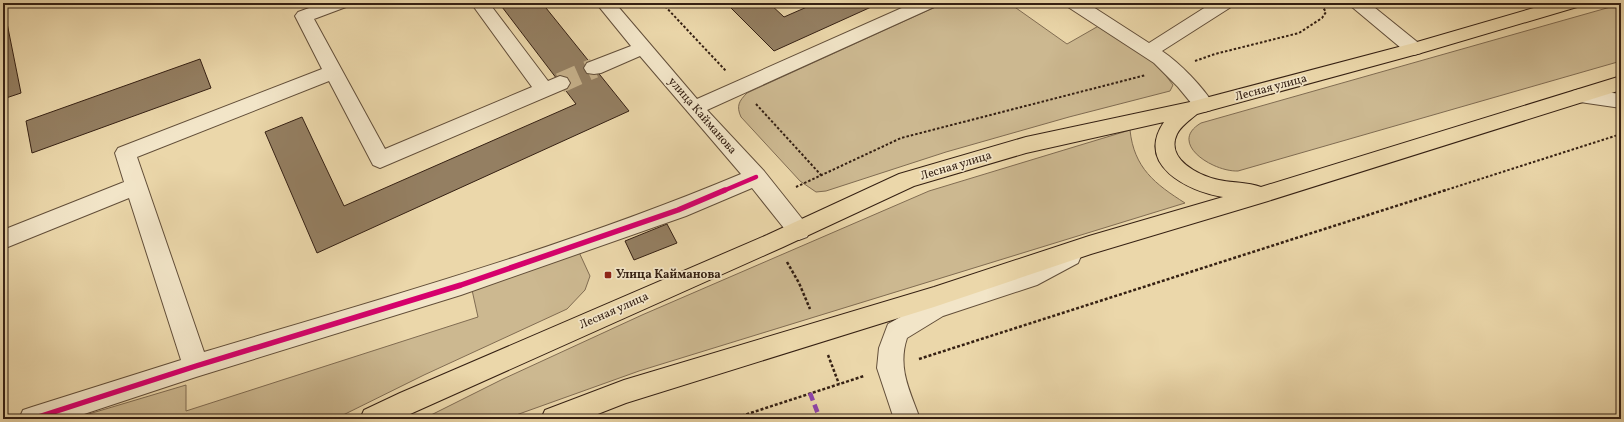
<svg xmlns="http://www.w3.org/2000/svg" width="1624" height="422" viewBox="0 0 1624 422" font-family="Vollkorn,serif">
<rect width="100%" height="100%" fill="#ebd7aa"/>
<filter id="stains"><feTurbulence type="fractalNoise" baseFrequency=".005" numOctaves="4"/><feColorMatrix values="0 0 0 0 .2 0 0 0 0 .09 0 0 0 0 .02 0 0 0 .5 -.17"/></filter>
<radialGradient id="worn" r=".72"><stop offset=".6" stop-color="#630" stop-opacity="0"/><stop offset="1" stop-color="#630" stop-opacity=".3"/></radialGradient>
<path fill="#ccb890" stroke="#806c52" d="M944,3h65l58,41 35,-20 55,40 16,21 -3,6 -101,26 -123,35 -120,39 -10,1 -16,-11 -59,-64c-5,-11 -2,-16 6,-24z
M1621,4v57l-383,110c-25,1 -71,-28 -37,-48z
M1130,130c4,38 25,54 55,73l-546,168 -134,48h-82l80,-40 139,-64 287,-124z
M578,250l12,26 -5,14 -18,19 -143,66 -89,44h-263l114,-34v26l292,-94 -6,-27z"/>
<path fill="#947f62" stroke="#352013" d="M3,3l18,90 -18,6z
M499,3h43l87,108 -312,142 -52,-121 37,-15 42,89 232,-102z
M726,3h43l15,14 32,-14h64l-106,48z
M200,59l11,29 -179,65 -6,-32z
M667,224l10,19 -43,17 -9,-19z"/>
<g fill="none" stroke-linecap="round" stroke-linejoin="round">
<path stroke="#c7b28c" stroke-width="20" stroke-dasharray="20 10" stroke-linecap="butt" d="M560,83l34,-15"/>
<g stroke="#624e39" stroke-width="2">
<path id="minor" d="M323,3h26l-3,4 -32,12 71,130 147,-62 -61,-84h18l59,78 12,-5 7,2 3,5 -3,5 -187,80 -7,-3 -44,-84 -192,76 67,195c180,-54 363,-105 537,-178l-101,-118 -39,17 -7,1 -7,-1 -3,-5 3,-5 44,-17 -35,-43h19l82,96 216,-96h24l-3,4 -227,103 57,61 43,54 3,6 -3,6 -8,3 -8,-3 -39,-49 -66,28 -225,79 -265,82 -127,42h-50l4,-9 9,-3 149,-47 -52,-162 -126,51v-19l121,-48 -9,-29 3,-5 204,-79 -27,-53 3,-4z
M1065,3h22l62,40 63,-40h22l-3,4 -69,44c18,12 41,36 52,54l-3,5 -7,2 -7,-2 -19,-23 -24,-24 -86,-56z
M1349,3h20l52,42 2,4 -2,4 -7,2 -7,-2 -55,-46z
M1580,89l41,5v14l-48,-7 -3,-5 3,-5z
M1070,247l8,2 3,7 -3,7 -41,22 -94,31 -36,22c-10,30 3,53 13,81h-26l-17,-51 2,-20 9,-24 39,-22 94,-31z"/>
</g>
<g stroke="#352013" stroke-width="2">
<path id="major" d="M1551,3h29l-3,4 -156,46 -224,61c-7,6 -16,12 -20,20 -12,25 22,42 42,46 14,3 29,2 42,7l360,-111v14l-353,111 -177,53 -157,53 -308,96 -41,16h-44l4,-9 79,-30 310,-93 155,-51 134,-39c-36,-6 -88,-32 -59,-75l-138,31 -112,33 -131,61 -384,172h-39l4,-9 36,-17 367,-158 132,-61 127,-37 164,-35 220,-58z"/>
</g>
<path stroke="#352013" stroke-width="2" stroke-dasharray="2.5 2" stroke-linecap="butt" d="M662,3l64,68
M1195,61l20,-7 84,-21 23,-15 4,-6 -6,-9
M756,104l65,71
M796,187l105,-49 245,-63
M1443,191l178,-57"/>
<path stroke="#352013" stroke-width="2.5" stroke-dasharray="3 2" stroke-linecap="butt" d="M787,262l12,21 11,26
M828,355l11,29
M919,359l527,-169
M732,419l132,-43"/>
<use href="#minor" fill="#f2e5c8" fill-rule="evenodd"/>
<use href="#major" fill="#ebd7aa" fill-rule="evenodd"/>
<path stroke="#8e44ad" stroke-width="4.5" stroke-dasharray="8 4.5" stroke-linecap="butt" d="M810,393l10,26"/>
<g stroke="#f2e5c8" stroke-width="6">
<path id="cycleway-far1" d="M723,191l33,-14"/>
</g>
<g stroke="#f2e5c8" stroke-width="8">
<path id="cycleway" d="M32,419l164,-53 265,-81 217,-75 47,-20"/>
</g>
<use href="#cycleway-far1" stroke="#d6006c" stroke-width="4.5"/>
<use href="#cycleway" stroke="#d6006c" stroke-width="5.5"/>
</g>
<rect fill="#8f2418" stroke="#f2e5c8" stroke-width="1.5" x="604" y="271" width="8" height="8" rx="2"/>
<g text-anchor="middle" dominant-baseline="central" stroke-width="3.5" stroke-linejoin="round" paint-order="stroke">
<g font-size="12" fill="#352013" stroke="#f2e5c8">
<text transform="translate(1271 88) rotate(-15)">Лесная улица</text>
<text transform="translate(702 116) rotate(49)">улица Кайманова</text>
<text transform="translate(956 166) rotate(-17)">Лесная улица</text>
<text transform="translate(614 311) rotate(-24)">Лесная улица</text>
</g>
<g font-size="12" font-weight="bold" fill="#352013" stroke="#f2e5c8" text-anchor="start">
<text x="616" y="275">Улица Кайманова</text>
</g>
</g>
<rect width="1624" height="422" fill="none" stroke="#ebd7aa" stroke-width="16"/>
<rect x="4" y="4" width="1616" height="414" fill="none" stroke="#352013" stroke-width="2"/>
<rect x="8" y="8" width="1608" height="406" fill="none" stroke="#352013"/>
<rect width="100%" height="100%" filter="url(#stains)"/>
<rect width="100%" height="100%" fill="url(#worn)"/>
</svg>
